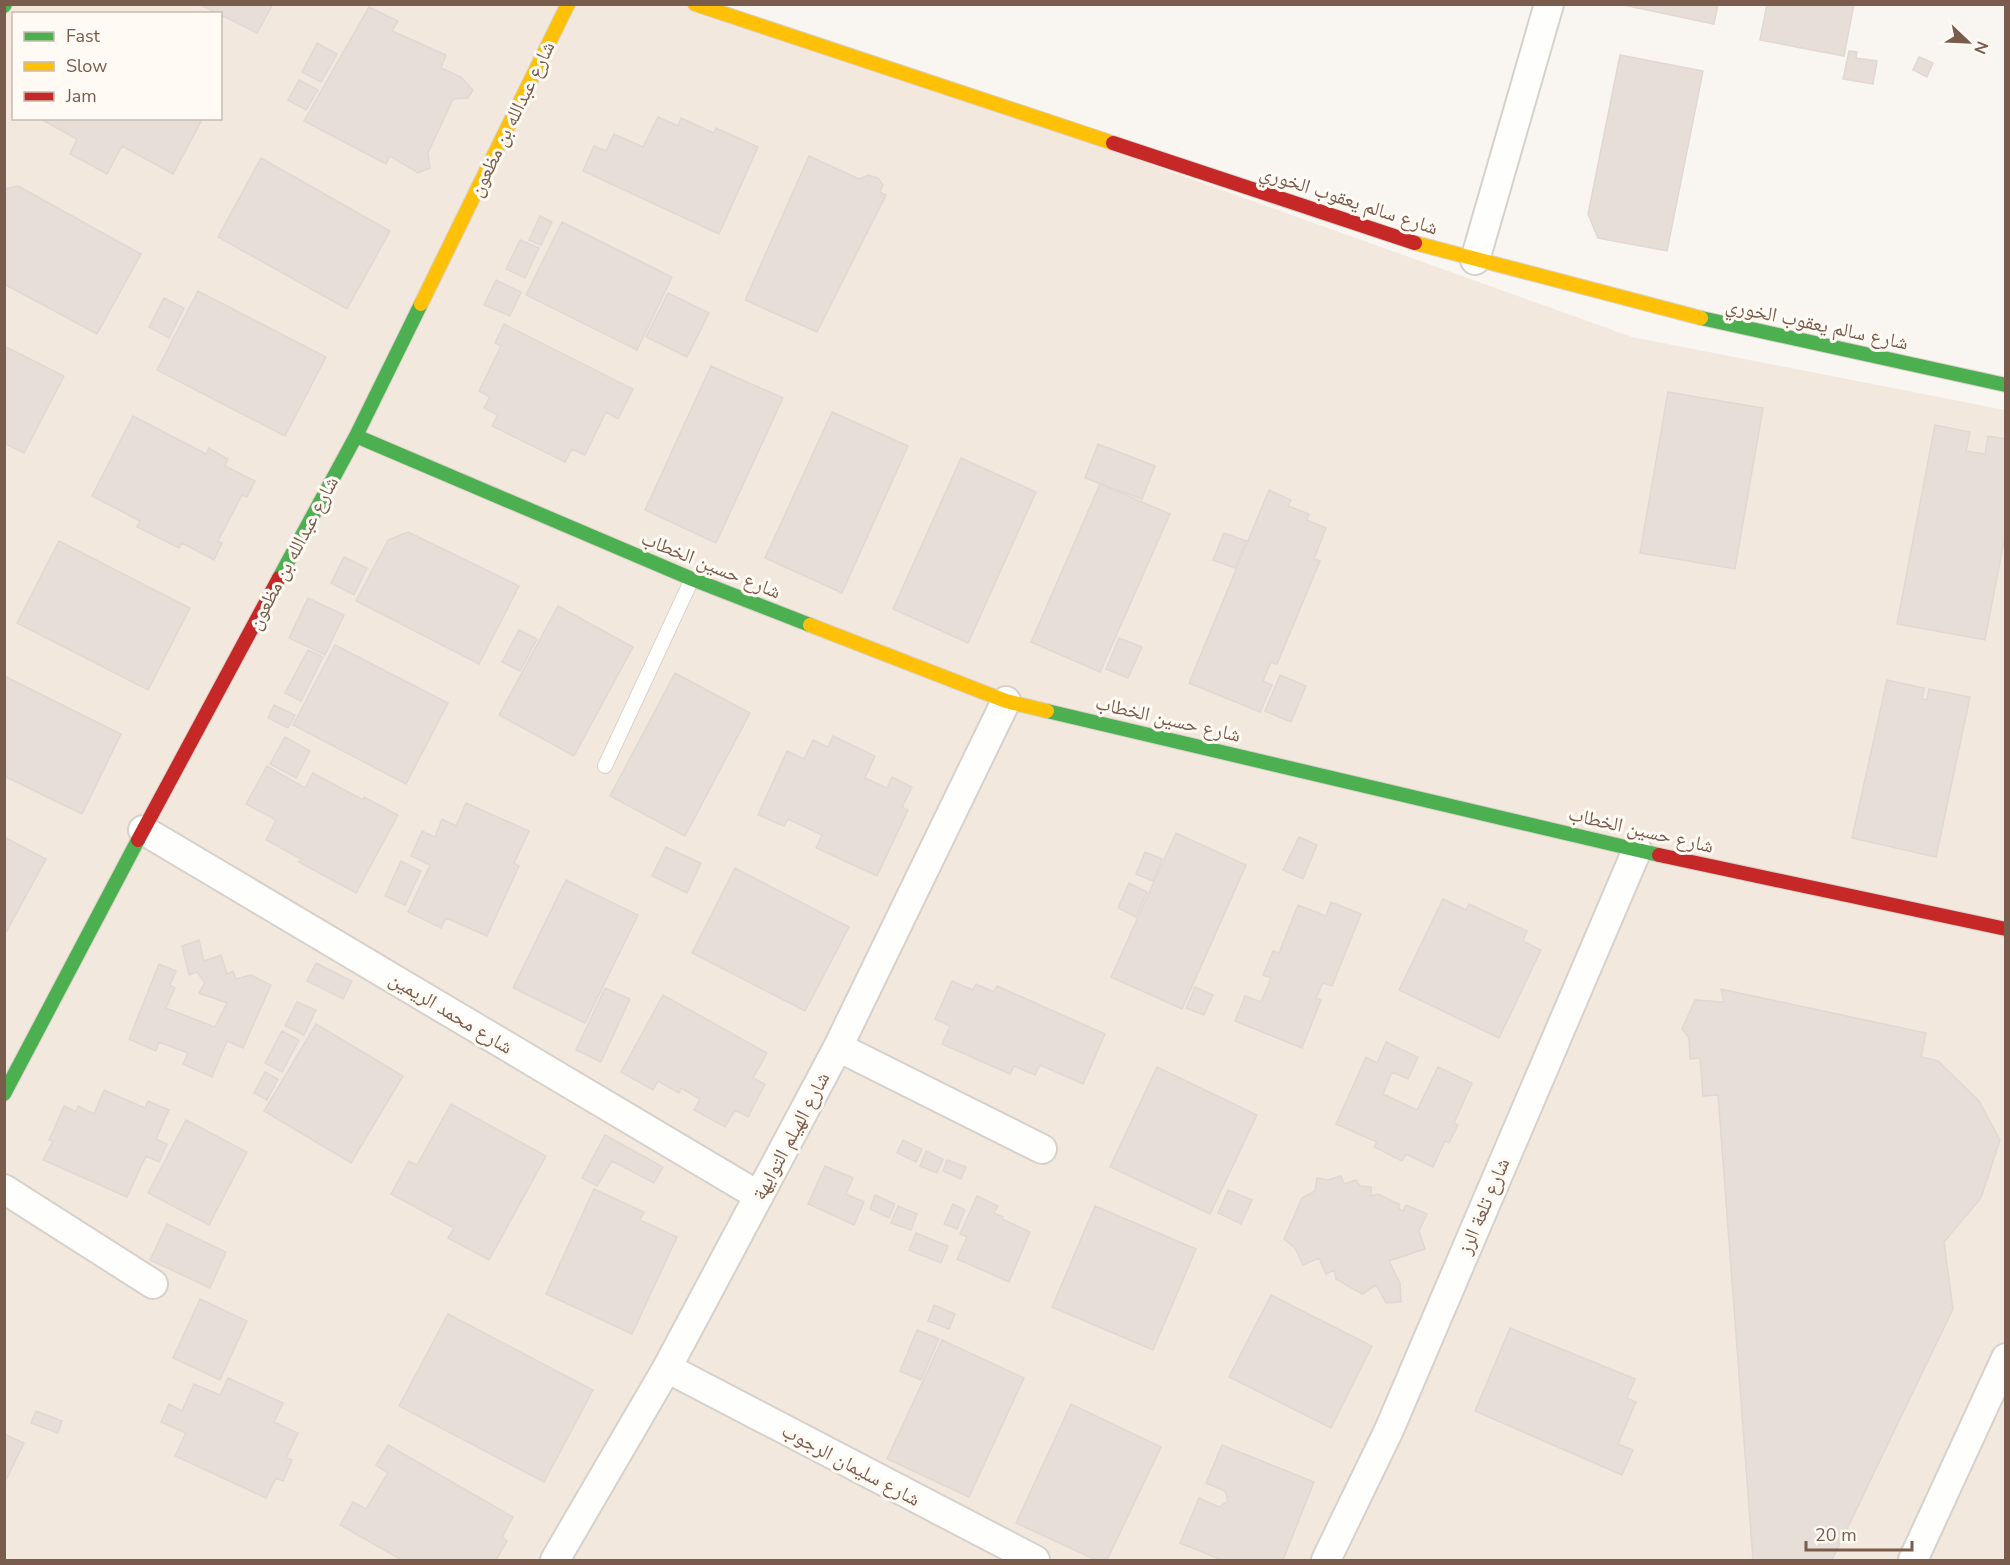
<svg xmlns="http://www.w3.org/2000/svg" width="2010" height="1565" viewBox="0 0 2010 1565" font-family="'Nunito Sans','Noto Naskh Arabic',sans-serif">
<rect width="100%" height="100%" fill="#f9f5f0"/>
<path fill="#f2e8de" fill-rule="evenodd" d="M5,5h701l926,332 373,73v1150h-2000zM14,14h206v104h-206z"/>
<path fill="#e6ded7" stroke="#e2d8d2" stroke-width="1.5" d="M199,4h74l-16,29z
M1619,4h99l-4,20z
M1767,4h87l-10,52 -84,-16z
M369,7l29,14 -6,10 54,24 -5,13 20,9 12,13 -5,8 -15,1 -25,54 2,15 -12,5 -28,-17 -4,8 -82,-43z
M317,43l20,11 -16,28 -19,-10z
M1849,51l8,1 -1,6 21,3 -4,23 -30,-5z
M1620,55l83,16 -36,180 -69,-13 -10,-24z
M1919,57l14,6 -6,14 -14,-7z
M299,80l19,10 -12,20 -18,-10z
M658,117l20,9 3,-8 33,15 2,-5 42,19 -39,87 -136,-63 11,-25 12,5 8,-17 29,13z
M46,118h157l-30,56 -51,-28 -15,28 -37,-20 7,-15 -33,-18z
M809,156l50,23 9,-4 10,3 5,7 -3,7 6,3 -69,137 -72,-32z
M261,158l129,73 -43,78 -129,-72z
M18,186l123,68 -44,80 -93,-50v-95z
M540,216l12,6 -11,23 -12,-5z
M562,222l110,55 -35,73 -111,-55z
M520,240l19,8 -14,30 -19,-9z
M496,280l25,12 -11,24 -26,-11z
M198,291l128,66 -41,79 -128,-66z
M668,293l41,20 -22,44 -41,-20z
M164,298l20,10 -15,30 -20,-11z
M504,324l129,65 -15,30 -12,-7 -21,43 -13,-6 -7,13 -73,-36 6,-11 -14,-7 6,-11 -11,-6 22,-45 -6,-3z
M4,346l60,30 -40,77 -20,-10z
M711,366l72,32 -67,145 -71,-33z
M1668,392l95,16 -28,161 -95,-16z
M832,412l76,34 -66,147 -77,-35z
M133,416l73,38 3,-6 19,11 -3,7 30,15 -8,16 -5,-2 -24,46 4,2 -8,17 -32,-17 -3,5 -42,-21 3,-6 -48,-25z
M1935,425l35,7 -4,19 19,3 3,-18 18,3v91l-21,110 -88,-16z
M1098,444l57,22 -13,33 -57,-21z
M961,458l75,34 -68,151 -75,-34z
M1100,484l70,30 -70,158 -69,-30z
M1269,490l22,10 -3,6 21,8 -2,6 19,8 -12,31 6,2 -43,103 -6,-2 -8,19 9,4 -12,27 -71,-29z
M408,532l111,54 -40,78 -123,-63 32,-61z
M1224,533l22,8 -11,27 -22,-8z
M59,541l131,67 -42,82 -131,-67z
M344,557l23,11 -13,27 -23,-12z
M308,598l36,17 -19,40 -36,-17z
M558,606l75,41 -59,109 -75,-41z
M519,630l18,9 -17,32 -18,-9z
M1119,638l23,9 -14,31 -22,-9z
M335,645l113,58 -42,81 -113,-59z
M308,650l15,7 -22,44 -16,-8z
M675,673l75,40 -65,123 -75,-40z
M1280,675l26,11 -15,36 -26,-11z
M4,676l117,58 -39,80 -78,-38z
M1887,680l37,8 -2,11 5,1 2,-11 41,8 -34,160 -84,-19z
M274,705l21,10 -7,13 -20,-10z
M833,736l42,20 -10,22 22,10 5,-11 20,10 -10,20 6,3 -31,66 -61,-28 6,-13 -34,-16 -4,7 -26,-11 29,-64 17,8 9,-19 15,7z
M285,737l25,14 -14,27 -26,-14z
M267,766l38,22 8,-15 50,27 1,-3 34,18 -42,78 -57,-31 2,-3 -35,-19 10,-20 -30,-16z
M466,803l63,28 -15,32 5,3 -32,70 -41,-18 -5,10 -33,-16 22,-47 -19,-9 11,-25 13,6 7,-18 14,7z
M1176,833l70,32 -64,144 -71,-32z
M4,837l42,22 -42,77z
M1299,837l18,8 -14,34 -20,-9z
M666,847l35,16 -14,30 -35,-17z
M1145,852l17,7 -9,22 -17,-7z
M401,861l20,10 -16,34 -20,-9z
M735,868l114,59 -44,84 -113,-58z
M566,880l72,35 -53,108 -72,-35z
M1129,883l18,9 -11,25 -18,-9z
M1443,899l23,11 3,-6 58,27 -4,10 18,9 -42,88 -100,-48z
M1331,902l30,12 -29,72 -9,-3 -7,15 5,2 -19,48 -67,-27 10,-25 16,6 10,-24 -8,-3 10,-24 6,2 19,-48 28,11z
M199,940l5,21 17,-6 6,19 6,-3 3,8 15,-4 20,10 -28,63 -16,-7 -15,36 -29,-13 5,-11 -29,-11 -3,9 -27,-12 30,-75 17,7 -6,14 5,3 -9,20 49,19 12,-24 -28,-10 6,-10 -8,-11 -8,3 -7,-29z
M316,963l36,18 -9,18 -36,-18z
M952,981l21,9 3,-6 18,8 3,-6 108,48 -22,50 -43,-19 -5,10 -21,-9 -4,8 -68,-30 8,-18 -15,-7z
M1195,987l18,8 -9,20 -18,-7z
M605,988l25,11 -29,63 -25,-12z
M1721,989l205,44 -5,24 17,4 41,40 21,39 -19,58 -37,44 9,67 -121,251h-79l-35,-465 -15,1 -3,-38 -10,1 -1,-21 -7,-9 13,-29 29,2z
M663,995l104,58 -14,25 12,6 -17,33 -13,-7 -10,17 -31,-17 6,-11 -19,-11 -2,5 -21,-12 -5,9 -32,-18z
M297,1002l19,8 -12,25 -19,-9z
M316,1024l87,52 -52,87 -87,-52z
M282,1031l17,9 -17,32 -17,-9z
M1386,1042l32,15 -10,22 -16,-7 -9,22 34,16 21,-43 34,16 -18,40 4,2 -9,18 -4,-2 -12,26 -27,-13 -4,7 -28,-14 3,-5 -41,-18 30,-67 11,6z
M1157,1067l100,48 -47,99 -100,-47z
M265,1072l13,7 -11,21 -13,-7z
M104,1090l41,18 3,-7 21,9 -13,29 11,5 -8,18 -13,-6 -19,41 -84,-37 10,-19 -4,-1 15,-34 12,6 2,-6 16,8z
M451,1104l95,52 -57,104 -41,-22 6,-10 -63,-34 18,-33 8,4z
M186,1120l61,32 -38,73 -61,-32z
M605,1135l58,32 -9,16 -42,-22 -15,25 -15,-8z
M903,1140l19,9 -6,13 -19,-9z
M926,1151l17,8 -6,14 -17,-7z
M947,1160l19,7 -5,12 -18,-8z
M825,1166l28,12 -7,16 18,8 -10,23 -46,-21z
M1341,1176l3,8 12,-4 4,6 11,1v9l7,-2 21,10v5l4,2 3,-6 21,9 -8,17 6,18 -36,12 11,22 1,19 -15,1 -10,-18 -14,9 -26,-15 -2,-9 -8,4 -7,-16 -16,7 -8,-17 -11,-9 18,-41 13,-7 2,-13 11,2z
M594,1189l50,23 -4,8 37,17 -45,97 -86,-40z
M1228,1190l24,10 -11,24 -23,-11z
M875,1195l20,9 -6,14 -19,-9z
M977,1196l21,10 -4,7 9,4 -1,2 28,13 -21,50 -52,-23 10,-22 -7,-3z
M953,1204l12,6 -8,19 -13,-5z
M898,1206l19,8 -6,16 -20,-7z
M1095,1206l101,43 -43,101 -101,-43z
M167,1224l59,28 -16,36 -60,-28z
M916,1233l32,13 -7,17 -32,-13z
M1271,1295l101,51 -41,82 -102,-51z
M200,1299l47,22 -27,59 -47,-22z
M934,1305l21,9 -6,15 -21,-8z
M448,1314l145,76 -49,92 -145,-76z
M1510,1328l125,51 -8,19 9,4 -18,42 15,6 -11,25 -147,-64z
M917,1330l22,9 -18,41 -21,-9z
M942,1340l82,38 -55,119 -82,-38z
M228,1378l55,25 -9,19 24,11 -12,25 6,2 -9,21 -7,-3 -10,20 -91,-42 11,-23 -25,-11 8,-18 13,7 12,-27 26,11z
M1071,1404l90,43 -54,113h-11l-80,-37z
M36,1411l26,10 -4,12 -27,-10z
M4,1434l20,9 -20,41z
M388,1445l125,72 -11,20 5,4 -11,19h-94l-62,-35 13,-23 13,7 22,-36 -12,-8z
M1222,1445l92,37 -31,78h-61l-42,-17 19,-45 20,9 9,-6 -3,-10 -19,-8z"/>
<g fill="none" stroke-linecap="round" stroke-linejoin="round">
<g stroke="#d7d1cb" stroke-width="16">
<path id="lane" d="M605,766l87,-187"/>
</g>
<g stroke="#d7d1cb" stroke-width="32">
<path id="street" d="M1475,260l74,-256
M143,830l616,366
M838,1047l204,102
M4,1189l149,95
M667,1368l368,192
M555,1560l112,-192 171,-321 168,-346
M1326,1560l63,-130 248,-580
M1913,1560l93,-202"/>
</g>
<g stroke="#d9d2cb" stroke-width="16">
<path id="fast" d="M4,6l1,-2
M1701,318l305,67
M356,436l336,143 118,46
M279,578l77,-142 65,-132
M1047,711l612,144
M4,1094l134,-254"/>
</g>
<g stroke="#d9d2cb" stroke-width="16">
<path id="slow" d="M695,4l418,139
M1415,243l286,75
M421,304l147,-300
M810,625l196,76 41,10"/>
</g>
<g stroke="#d9d2cb" stroke-width="16">
<path id="jam" d="M1113,143l302,100
M138,840l141,-262
M1659,855l347,74"/>
</g>
<use href="#lane" stroke="#fefefd" stroke-width="14"/>
<use href="#street" stroke="#fefefd" stroke-width="28"/>
<use href="#fast" stroke="#4caf50" stroke-width="14"/>
<use href="#slow" stroke="#ffc107" stroke-width="14"/>
<use href="#jam" stroke="#c62828" stroke-width="14"/>
</g>
<g text-anchor="middle" dominant-baseline="central" stroke-width="6" stroke-linejoin="round" paint-order="stroke">
<g font-size="20" fill="#7a5c4d" stroke="#fffaf3">
<text transform="translate(512 119) rotate(-64)">شارع عبدالله بن مظعون</text>
<text transform="translate(1349 200) rotate(18)">شارع سالم يعقوب الخوري</text>
<text transform="translate(1817 324) rotate(12)">شارع سالم يعقوب الخوري</text>
<text transform="translate(293 553) rotate(-62)">شارع عبدالله بن مظعون</text>
<text transform="translate(711 565) rotate(22)">شارع حسين الخطاب</text>
<text transform="translate(1168 719) rotate(13)">شارع حسين الخطاب</text>
<text transform="translate(1641 830) rotate(13)">شارع حسين الخطاب</text>
<text transform="translate(451 1013) rotate(31)">شارع محمد الريمين</text>
<text transform="translate(791 1136) rotate(-62)">شارع الهيلم التوايهة</text>
<text transform="translate(1484 1206) rotate(-67)">شارع تلعة الرز</text>
<text transform="translate(851 1465) rotate(28)">شارع سليمان الرجوب</text>
</g>
</g>
<rect width="2010" height="1565" fill="none" stroke="#7a5c4d" stroke-width="12"/>
<rect x="12" y="12" width="210" height="108" fill="#fffaf3" stroke="#cabbb1" stroke-width="1.5"/>
<rect x="24" y="32" width="30" height="9" fill="#4caf50" stroke="#cabbb1" stroke-width="1.5"/>
<text x="66" y="42" font-size="18" fill="#7a5c4d">Fast</text>
<rect x="24" y="62" width="30" height="9" fill="#ffc107" stroke="#cabbb1" stroke-width="1.5"/>
<text x="66" y="72" font-size="18" fill="#7a5c4d">Slow</text>
<rect x="24" y="92" width="30" height="9" fill="#c62828" stroke="#cabbb1" stroke-width="1.5"/>
<text x="66" y="102" font-size="18" fill="#7a5c4d">Jam</text>
<g transform="translate(1968 42) rotate(113)" stroke="#fffaf3" stroke-width="4.5" paint-order="stroke">
<path d="M0-4.5L10 22L0 15L-10 22Z" fill="#7a5c4d"/>
<text y="-9" font-size="16" font-weight="bold" text-anchor="middle" fill="#7a5c4d">N</text>
</g>
<path d="M1806 1541v9h106v-9" fill="none" stroke="#7a5c4d" stroke-width="3"/>
<text x="1815" y="1541" font-size="18" fill="#7a5c4d" stroke="#fffaf3" stroke-width="4.5" paint-order="stroke">20 m</text>
</svg>
